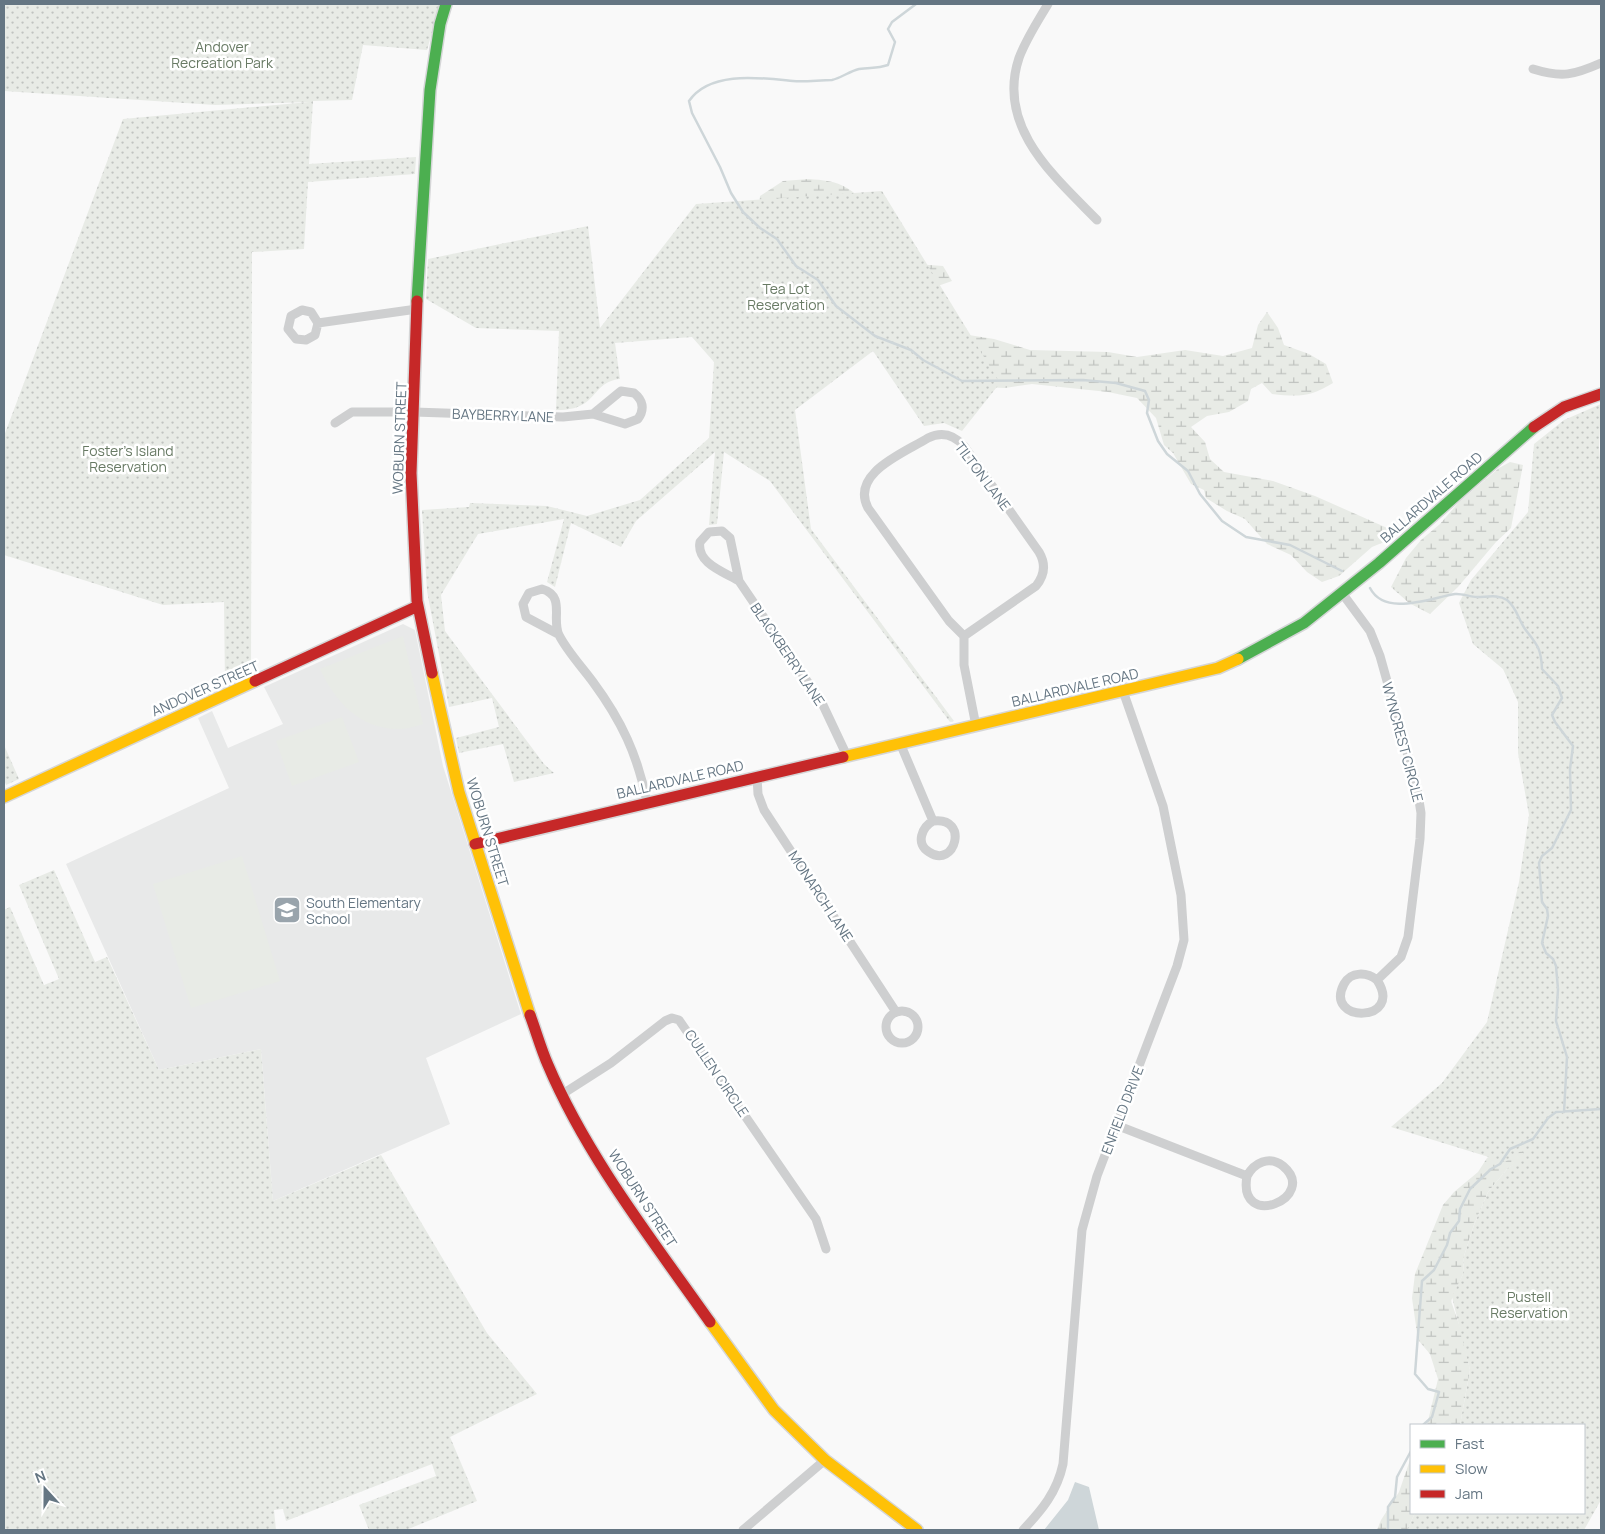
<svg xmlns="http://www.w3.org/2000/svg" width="1605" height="1534" viewBox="0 0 1605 1534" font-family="Manrope,sans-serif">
<defs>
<pattern id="wetland-marsh" width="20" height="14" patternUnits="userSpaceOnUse" patternTransform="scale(1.25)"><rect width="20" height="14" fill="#e8ebe6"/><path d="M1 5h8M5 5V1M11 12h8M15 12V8" fill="none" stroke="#c0c3c0"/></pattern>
<pattern id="park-dots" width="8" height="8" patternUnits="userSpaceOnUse" patternTransform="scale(1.25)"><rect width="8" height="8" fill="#e8ebe6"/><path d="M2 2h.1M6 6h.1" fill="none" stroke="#c0c3c0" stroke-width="1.8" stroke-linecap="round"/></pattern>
</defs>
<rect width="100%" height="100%" fill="#f9f9f9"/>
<path fill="#e8e9e9" d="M403,624l12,6 28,136 78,248 -95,44 24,66 -177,77 -12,-152 -102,21 -93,-206 163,-76 -31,-70 14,-7 16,37 55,-24 -19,-37z"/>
<path fill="#e8ebe6" d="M403,636l20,88c-7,2 -15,5 -23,5 -39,1 -65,-27 -80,-60z
M342,717l17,45 -67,24 -16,-45z
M242,856l38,125 -89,27 -38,-124z"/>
<path fill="url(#wetland-marsh)" d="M809,179c13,1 27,2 38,9 25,15 49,53 69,76l27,2 9,15 -20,7 -20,38 82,13 36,11 78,2 29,5 48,-7 38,6 29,-8 6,-23 9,-13 11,16 6,17 25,9 17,10 7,19c-23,14 -34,14 -61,11l-10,-11 -11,6 -3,12 -19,11 -22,4 -16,11 14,15 5,17 14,13 49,9 42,15 79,35 -5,9 -17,7 -33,29 -17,6 -15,-10 -16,-17 -24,-11 -22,-25 -18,-8 -21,-13 -2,-8 -13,-6 -18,-31 -9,-8 -8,-27 -19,-20 -29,-6 -76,-8 -27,4 -50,-2 -196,-177 1,-13 23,-15z
M1510,462l13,3 -12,63 -15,14 -38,45 -28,27 -21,-11 -18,-16 15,-29 15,-18 19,-16 19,-22 40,-34z
M1504,590l27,27 14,19 11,38 16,23 6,22v29l-4,17 5,36 -6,41 -1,34 -8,28 5,18 1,41 -17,97 6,23 2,28 -3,17 -9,15 -14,12 -27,13 -20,24 -14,33 -10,31 -1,18 -12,27 11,32 8,37 -10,55h-33l11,-46 -8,-25 -11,-13 -2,-8 -5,-35 3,-24 28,-69 11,-13 24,-20 9,-14 23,-22 12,-21 8,-23 -6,-62 5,-50 -2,-43 8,-60 11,-54 1,-27 3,-5 9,-6 -5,-17 -1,-19 -8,-16 1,-24 -4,-12 -4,-38 -11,-15 -9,-23 -12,-14 -22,-9 3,-5z
M1411,1457v56h4l-8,17h-30l4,-10 18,-28z"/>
<path fill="url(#park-dots)" d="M4,4h436l-13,46 -64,-5 -11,55 -39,1 -4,63 107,-7 -1,17 -107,8 -4,67 -52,3 -1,422 -26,12 -1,-84 -61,3 -159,-50v-119l119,-317 186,-17 -94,3 -211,-14z
M882,191l118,192 -38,48 -18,-8 -20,3 -51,-75 -78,59 16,119 143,192 -4,1 -180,-241 -46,-29 -7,72 -8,1 6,-73 -79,69 -15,26 -50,-24 -16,64 -8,-5 17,-63 -86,15 -37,61 4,36 99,133 10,9 -40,9 -11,-38 -44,9 -3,-15 43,-11 -7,-29 -43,9 -22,-116 -5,-81 47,-3 1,-4 77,3 40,10 53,-16 69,-62 5,-76 -22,-25 -77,6 5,36c-30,3 -21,32 -64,31l3,-79 -83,-3 -50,-29 2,-40 160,-33 12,102 96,-124z
M1601,404l-2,43 2,26v1027l-17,30h-177l8,-17h169v-88h-124l10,-55 -18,-73 11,-23 1,-18 10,-31 14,-33 20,-24 18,-11 -5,-6 -16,11 -114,-35 51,-44 45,-61 32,-140 10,-67 -11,-62v-51l-15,-33 -30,-25 -14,-41 12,-23 57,-68 6,-68 30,-24z
M4,745l15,34 -13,6 -2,-5z
M54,870l41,92 12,-5 52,113 102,-21 12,152 108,-46 106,178 50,61 -87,43 27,64 -71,29h-37l-10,-25 77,-29 -4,-12 -146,57 -3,-12 -9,1 2,20h-272v-620l6,-3 34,78 15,-6 -40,-94z"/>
<path fill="#ced6d9" d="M1075,1482l14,5 10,43h-55l24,-30z"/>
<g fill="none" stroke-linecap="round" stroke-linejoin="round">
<path stroke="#ced6d9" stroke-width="2.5" d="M916,4l-24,18 -4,7 7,13 -7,23c-12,4 -18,2 -29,4 -9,2 -18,9 -27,11 -13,0 -26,2 -39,1 -31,-3 -83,-11 -104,20l3,12 28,54 11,26 12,19 17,16 17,11 19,27 22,14 18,26 39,30 36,14 12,10 39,21 121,-1 33,3 29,8 4,9 -2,13 11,28 9,13 21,17 12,23 22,27 24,16 44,8 52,26
M1370,588c15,29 60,10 85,6 6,-1 15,3 22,3 10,0 21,-3 30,3 10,8 11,19 18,29 12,16 16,18 17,40l16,17 4,12 -10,17 3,7 18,24 -3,23 1,41 -19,38 -10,8 -3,7 3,39 5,7 1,7 -6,27 4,10 7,6 3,7 2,23 -2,32 11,36 -3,55
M1423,1425l9,-8 7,-25 -11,-3 -13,-15 7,-93 12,-11 13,-25 3,-12 9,-12 1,-12 10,-20 21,-20 9,-5 10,-15 23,-10 15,-21 8,-6 45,-3
M1388,1530v-23l7,-10 2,-20 14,-26"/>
<g stroke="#d5d6d7" stroke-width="14">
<path id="fast" d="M417,301l13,-211 10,-66 6,-20
M1238,659l66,-36 75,-60 155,-136"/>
</g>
<g stroke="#d5d6d7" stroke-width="14">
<path id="slow" d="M432,673l27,119 71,223
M843,757l375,-89 20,-9
M4,797l251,-116
M710,1322l64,88 51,50 92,70"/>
</g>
<g stroke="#d5d6d7" stroke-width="14">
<path id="jam" d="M417,301l-6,172 6,128 15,72
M1534,427l30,-20 37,-13
M255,681l163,-75
M475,844l368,-87
M530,1015c6,16 11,34 18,50 39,92 105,176 162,257"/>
</g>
<path stroke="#cecfd0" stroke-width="9" d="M1048,4c-10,17 -22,35 -29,54 -23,69 35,118 78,162
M1533,69c29,9 41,6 68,-6
M318,323l-3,12 -9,5 -10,-1 -8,-10 3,-13 11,-6 9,2 7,11 99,-14
M335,423l17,-11h62l149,5 30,-3 32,10 13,-5c7,-10 5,-19 -4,-26l-13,-2 -28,23
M739,581c-15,-9 -43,-18 -39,-39l9,-10 13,-1 8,7 9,43 83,122 25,53
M1342,593l28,38 10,25 37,132 4,25 -1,26 -12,98 -7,20 -24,23c-10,-8 -26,-9 -33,4 -21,40 61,39 33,-4
M558,634l-32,-17 -3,-13 6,-11 13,-4c24,7 9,30 17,46 8,16 23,32 34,47 28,38 45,73 54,121
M964,636l72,-50c9,-11 10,-22 3,-34l-75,-106c-10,-11 -22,-15 -36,-8 -24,15 -78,35 -60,70l81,113 15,15v29l12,61
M900,743l33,78c37,-5 22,49 -4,31 -14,-8 -7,-25 4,-31
M757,777l1,17 6,16 132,202
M886 1027a16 16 0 1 1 32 0a16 16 0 1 1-32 0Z
M561,1095l50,-32 54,-42 7,-3 7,2 137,199 10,30
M1116,1125l131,51c-10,56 73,21 36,-10 -14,-11 -29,-3 -36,10
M743,1530l82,-70
M1023,1530c19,-20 34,-38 40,-66l19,-234 15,-54 80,-210 7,-26 -3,-45 -18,-89 -40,-115"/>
<use href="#fast" stroke="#4caf50" stroke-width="11"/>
<use href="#slow" stroke="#ffc107" stroke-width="11"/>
<use href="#jam" stroke="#c62828" stroke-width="11"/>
</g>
<defs>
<g id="school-square" transform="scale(1.4375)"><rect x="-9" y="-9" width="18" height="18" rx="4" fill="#99a4ac" stroke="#fff"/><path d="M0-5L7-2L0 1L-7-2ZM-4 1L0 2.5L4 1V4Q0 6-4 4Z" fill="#fff"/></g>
</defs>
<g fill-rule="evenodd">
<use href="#school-square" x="287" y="910"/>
</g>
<g text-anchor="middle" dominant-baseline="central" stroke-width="5" stroke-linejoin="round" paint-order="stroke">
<g font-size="14" fill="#687a64" stroke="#fff">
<text x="222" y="46">Andover<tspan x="222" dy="16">Recreation Park</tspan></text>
<text x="786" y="288">Tea Lot<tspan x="786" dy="16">Reservation</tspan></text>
<text x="128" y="450">Foster's Island<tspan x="128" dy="16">Reservation</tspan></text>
<text x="1529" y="1296">Pustell<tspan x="1529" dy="16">Reservation</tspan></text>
</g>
<g font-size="14" fill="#657683" stroke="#fff">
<text transform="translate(503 415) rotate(2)">BAYBERRY LANE</text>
<text transform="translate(399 438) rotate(-88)">WOBURN STREET</text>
<text transform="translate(983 476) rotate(53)">TILTON LANE</text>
<text transform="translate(1431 497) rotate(-41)">BALLARDVALE ROAD</text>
<text transform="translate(788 654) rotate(56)">BLACKBERRY LANE</text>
<text transform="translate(1075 687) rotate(-13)">BALLARDVALE ROAD</text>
<text transform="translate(205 688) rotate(-24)">ANDOVER STREET</text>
<text transform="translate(1403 742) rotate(75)">WYNCREST CIRCLE</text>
<text transform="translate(680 779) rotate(-13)">BALLARDVALE ROAD</text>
<text transform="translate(488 832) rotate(73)">WOBURN STREET</text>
<text transform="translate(821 896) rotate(57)">MONARCH LANE</text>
<text transform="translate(717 1073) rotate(56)">CULLEN CIRCLE</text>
<text transform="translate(1122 1110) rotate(-69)">ENFIELD DRIVE</text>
<text transform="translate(643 1198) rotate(57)">WOBURN STREET</text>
</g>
<g font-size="14" fill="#657683" stroke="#fff" text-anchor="start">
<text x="306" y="902">South Elementary<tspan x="306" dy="16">School</tspan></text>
</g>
</g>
<rect width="1605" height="1534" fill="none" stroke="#657683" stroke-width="10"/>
<rect x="1410" y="1424" width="175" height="90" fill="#ffffff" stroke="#c1c8cd"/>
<rect x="1420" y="1440" width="25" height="8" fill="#4caf50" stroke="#c1c8cd"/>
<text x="1455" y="1449" font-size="15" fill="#657683">Fast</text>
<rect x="1420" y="1465" width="25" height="8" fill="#ffc107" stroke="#c1c8cd"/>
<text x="1455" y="1474" font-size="15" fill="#657683">Slow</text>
<rect x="1420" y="1490" width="25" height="8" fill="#c62828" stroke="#c1c8cd"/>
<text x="1455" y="1499" font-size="15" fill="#657683">Jam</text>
<g transform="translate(45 1489) rotate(339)" stroke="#ffffff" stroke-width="4" paint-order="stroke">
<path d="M0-4L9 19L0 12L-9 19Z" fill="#657683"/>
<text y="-8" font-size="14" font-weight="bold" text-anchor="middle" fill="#657683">N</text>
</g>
</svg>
